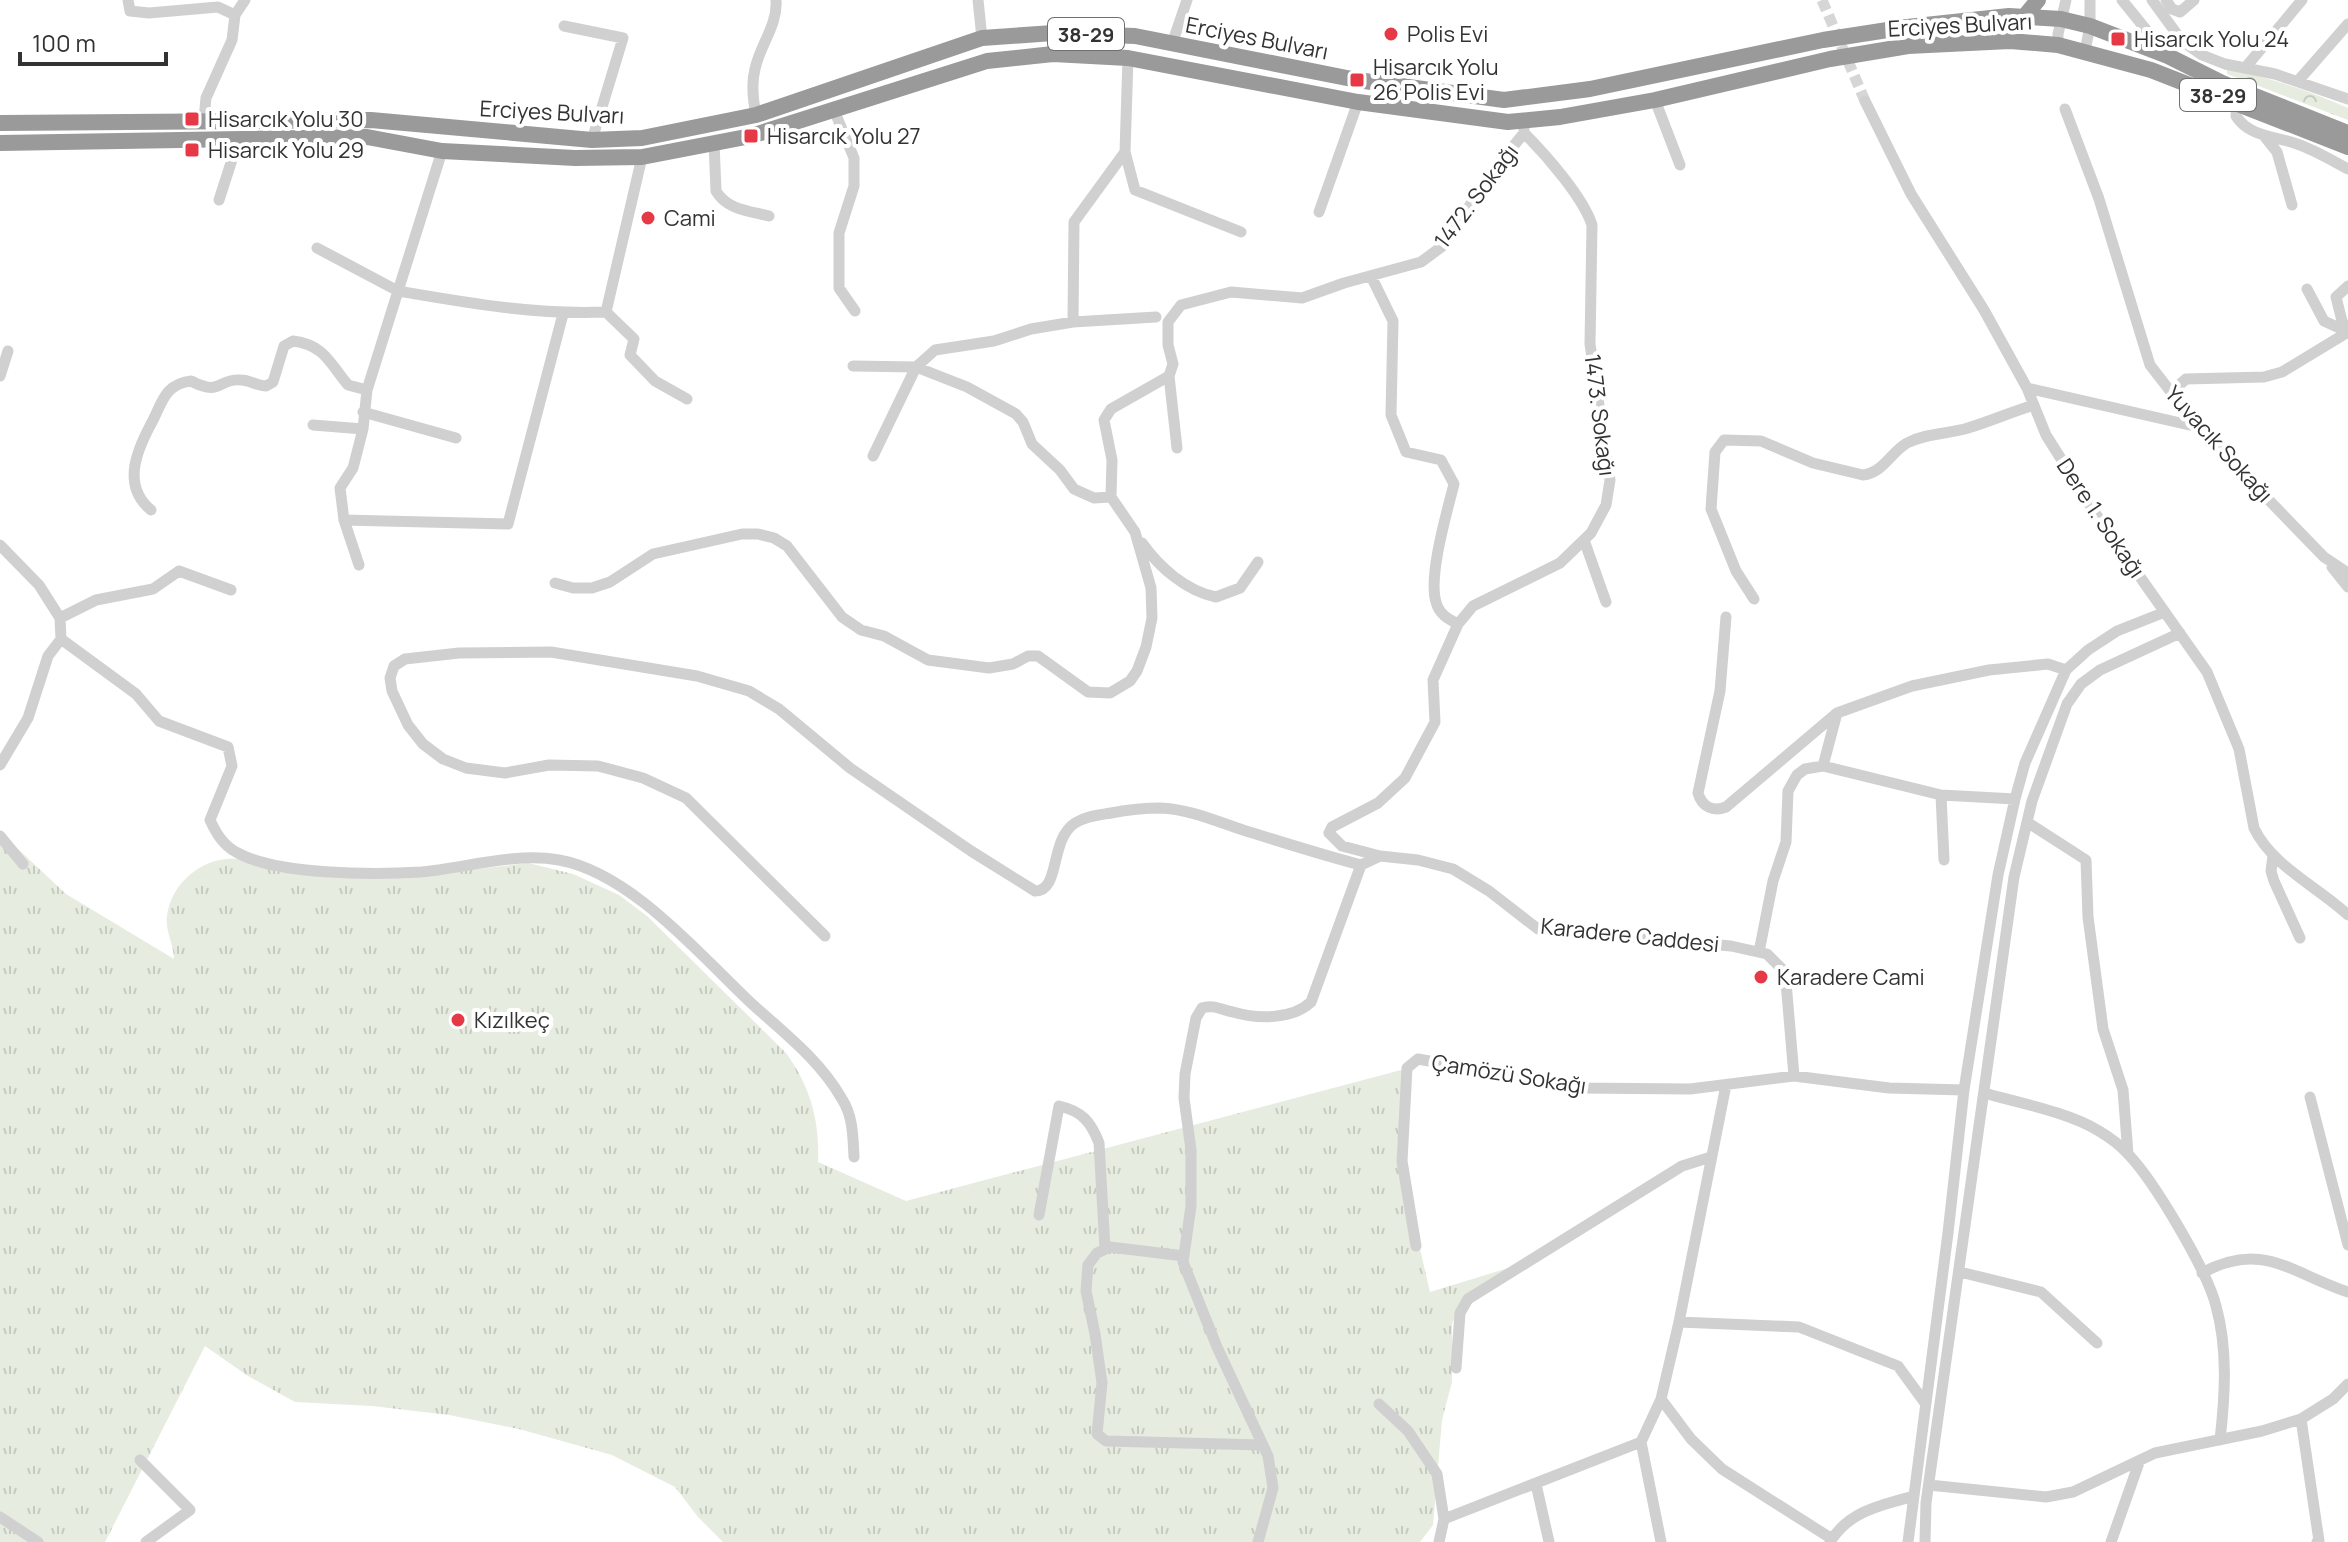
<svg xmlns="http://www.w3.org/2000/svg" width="2348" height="1542" viewBox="0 0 2348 1542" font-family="Manrope,sans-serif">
<defs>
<pattern id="grass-tufts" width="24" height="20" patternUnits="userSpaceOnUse" patternTransform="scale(2)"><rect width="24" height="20" fill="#e6ecdf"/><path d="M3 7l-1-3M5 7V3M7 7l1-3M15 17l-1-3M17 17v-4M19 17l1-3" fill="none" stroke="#c6cbc0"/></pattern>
<pattern id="forest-crowns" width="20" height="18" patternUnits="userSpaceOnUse" patternTransform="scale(2)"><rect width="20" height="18" fill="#e6ecdf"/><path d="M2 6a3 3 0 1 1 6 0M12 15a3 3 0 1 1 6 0" fill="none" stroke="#c6cbc0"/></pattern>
</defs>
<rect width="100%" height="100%" fill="#fff"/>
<path fill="url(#grass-tufts)" d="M0,832l66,62 108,65c0,-14 -9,-28 -7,-43 4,-33 36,-60 70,-57 10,0 20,5 30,7l185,6 76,-9 45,11 46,21 28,21 139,137c24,33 34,68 32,109l88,39 499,-132 -8,81 33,142 85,-26 -60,52 -3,5v59l-10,38 -9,105 -13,17h-697l-25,-25 -23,-30 -63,-32 -93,-26 -70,-14 -77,-9 -77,-4 -47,-26 -43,-30 -100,196h-105z"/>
<path fill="url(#forest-crowns)" d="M2227,69c42,8 82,22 121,39v12l-121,-46z"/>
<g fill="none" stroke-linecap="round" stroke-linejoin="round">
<path stroke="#d6d6d6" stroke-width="11" stroke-dasharray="11 5.5" stroke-linecap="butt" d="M1822,0l43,101"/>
<path stroke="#d0d0d0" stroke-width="11" d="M128,0l2,11 19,2 69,-6 17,8 -3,25 -26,58 -2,21
M978,0l4,38
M2122,0l43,53
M2152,0l30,41 20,14 23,9 50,10 73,25
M2166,0l6,9 8,3 14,-12
M235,15l10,-15
M564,26l59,12 -31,102
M1172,44l15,-44
M2058,45v-11l8,-34
M2085,51l5,-25v-26
M1128,58l-3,94 10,38 106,42
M2245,68l57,-68
M2298,81l50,-57
M1655,100l25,65
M1865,101l46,93 73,116 43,78 19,47 49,78 112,159 32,77 15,79c18,38 64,59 94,87
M2237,103l-1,13c13,21 40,20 61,28 18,6 34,16 51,25
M2065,109l34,90 51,166 48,62 126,130 24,16
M834,110l20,48v28l-15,47v55l16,23
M756,115c-3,-15 -5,-31 -1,-46 5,-24 23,-44 21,-69
M1524,129v4c22,22 59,64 68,92l-2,119 20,136 -4,25 -15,28 -31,30 -87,43 -15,18 -25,56 2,42 -30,56 -27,25 -46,24 -3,6 13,13 38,10 38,4 35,9 36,22 49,38 193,17 36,8 16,16 3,12 8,94
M2265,137l12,15 15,53
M714,142l2,49c11,19 34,20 53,25
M219,200l20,-62
M1319,212l39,-110
M317,248l81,43 44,-140
M1371,276l22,45 -2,94 15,37 35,8 13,24c-7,28 -26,92 -18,118 3,12 12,17 22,22
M2307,289l17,32 24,11
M606,312l28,27 -4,16 25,26 32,18
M1073,322l1,-100 51,-70
M2347,330l-5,-9 -6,-24 12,-11
M853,366l63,1 51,20 49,27 7,8 9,22 28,26 14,19 20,9 17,-1
M0,376l8,-25
M1169,376l8,72
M2027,388l171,39
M2171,392l15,-13 78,-2 18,-5 66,-40
M363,412l93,26
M313,425l50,4
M873,456l43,-89 19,-17 59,-9 37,-12 42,-7 83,-5
M151,510c-29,-24 -15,-58 0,-86 11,-20 13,-40 40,-43 31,16 26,-3 50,-1 9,0 16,6 25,6l7,-4 11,-36 9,-5c32,4 37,23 55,44l19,5
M344,520l164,4 55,-210
M1584,540l22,62
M1142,543c17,24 44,48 74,54l24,-9 18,-26
M0,545l39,40 21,33 1,21 75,55 23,27 69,26 4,19 -22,54c6,13 13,25 26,32 39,23 139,23 185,20 44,-4 94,-20 138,-12 72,13 140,94 192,143 32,29 69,57 91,96 11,17 11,38 12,58
M359,565l-15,-45 -4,-32 13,-20 10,-39 4,-39 31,-99c70,12 137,24 208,21l36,-155
M2332,567l16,20
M555,583l18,5h19l18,-6 43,-28 89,-20h16l16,4 13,8 55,71 19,13 23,6 44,24 61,8 24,-4 15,-8h10l50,36 22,1 20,-12 7,-10 9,-24 6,-29 -1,-30 -16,-56 -24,-35 1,-37 -8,-40 7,-11 58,-33 4,-12 -5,-19v-23l13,-17 50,-13 71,6 42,-15 77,-21 23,-17 45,-69 35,-43
M1754,599l-18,-28 -25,-62 4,-57 9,-12 37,1 52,22 50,12c20,-2 28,-23 44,-32 19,-10 42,-9 61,-15 23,-7 43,-16 66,-23
M1726,617l-6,74 -22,102c4,14 15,19 28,14l111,-94 75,-27 77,-16 59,-6 18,6
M60,618l36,-18 57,-11 26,-18 52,19
M1837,713l-14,53 118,29 74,4
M0,765l28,-47 20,-62 13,-17
M1941,795l3,65
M2027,822l59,38 2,57 15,112 20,61 5,64
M0,836l23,28
M2273,856l-2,15 3,10 26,57
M825,936l-139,-138 -43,-20 -45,-12 -49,-1 -44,8 -39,-5 -23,-9 -20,-15 -15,-19 -16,-34 -2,-13 4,-12 11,-7 54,-6 92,-1 146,24 52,15 30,18 71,59 121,83 64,40c26,0 14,-51 40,-68 11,-7 24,-8 36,-10 16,-3 32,-5 49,-5 28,1 56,13 83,22 39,12 79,25 118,35
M1759,952l14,-71 13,-39 2,-51 9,-16 8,-6 18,-3
M1984,1093c35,10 84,19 115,38 10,6 22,15 29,23 26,27 79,116 88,152 12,43 9,90 4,134
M2310,1097l38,148
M1039,1215l20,-109c23,5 32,16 40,37l6,106
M1416,1246l-14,-85 5,-93 11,-9 160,29 112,1 104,-13 95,12 75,2
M1184,1256l-74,-9 -13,6 -9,12 -2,26 9,43 7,49 -5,51 9,7 157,4
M1960,1272l81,20 56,51
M2202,1273c60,-33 89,0 146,19
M1679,1322l120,5 99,39 27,37
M1456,1368l4,-55 8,-14 214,-133 29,-9
M1661,1399l30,40 31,30 110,70
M1379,1404l29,27 29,43 7,45
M2301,1419l18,122 -2,1
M140,1460l50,50 -44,32
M1536,1484l13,58
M1929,1485l117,12 27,-5 82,-39 107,-22 39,-12 32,-20 15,-15
M0,1517l38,25
M1258,1542l15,-54 -5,-32 -51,-109 -34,-85 8,-56v-56l-7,-52 1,-24 11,-56 6,-10c11,-4 20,2 31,4 24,7 59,8 78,-10l50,-137 19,-9
M1439,1542l5,-23 197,-77
M1661,1542l-20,-100 20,-43 18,-77 47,-237
M1830,1542c19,-31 51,-37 84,-46
M1908,1542l40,-309 16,-143 34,-215 17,-76 10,-36 41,-93 22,-20 29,-19 48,-19
M1925,1542l1,-39 88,-626 18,-76 35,-97 14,-20 19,-14 80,-37
M2111,1542l29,-82"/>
<path stroke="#9a9a9a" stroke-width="16" d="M2024,17l14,-17
M0,123l371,-3 221,20 50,-2 114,-23 226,-77 71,-5 82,3 222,44 147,20 86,-11 233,-49 84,-13 102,-11 52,3 29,7 78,30 54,27 126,50
M0,143l367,-6 75,14 133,7 67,-1 109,-21 236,-75 66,-7 75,4 230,44 150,20 52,-5 95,-17 175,-41 78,-13 102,-5 48,4 93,25 197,77"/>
</g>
<g fill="#e63946" stroke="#fff" stroke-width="3">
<circle cx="1391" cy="34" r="8"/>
<rect x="2110" y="31" width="16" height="16" rx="4"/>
<rect x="1349" y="72" width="16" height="16" rx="4"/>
<rect x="184" y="111" width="16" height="16" rx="4"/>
<rect x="743" y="128" width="16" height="16" rx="4"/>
<rect x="184" y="142" width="16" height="16" rx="4"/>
<circle cx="648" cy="218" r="8"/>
<circle cx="1761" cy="977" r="8"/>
<circle cx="458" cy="1020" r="8"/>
</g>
<g text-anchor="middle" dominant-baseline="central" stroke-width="8" stroke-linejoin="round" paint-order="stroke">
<g fill="#fff" stroke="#707070" stroke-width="2">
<rect x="1048" y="18" width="76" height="32" rx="6"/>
<rect x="2180" y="79" width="76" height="32" rx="6"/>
</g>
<g font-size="20" font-weight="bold" fill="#333">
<text x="1086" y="34">38-29</text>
<text x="2218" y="95">38-29</text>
</g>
<g font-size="22" fill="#333" stroke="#fff">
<text transform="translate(1960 25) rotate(-3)">Erciyes Bulvarı</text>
<text transform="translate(1257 38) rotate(11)">Erciyes Bulvarı</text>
<text transform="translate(552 112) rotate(3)">Erciyes Bulvarı</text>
<text transform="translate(1476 196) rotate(-53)">1472. Sokağı</text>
<text transform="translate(1600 415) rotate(83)">1473. Sokağı</text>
<text transform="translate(2219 444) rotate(48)">Yuvacık Sokağı</text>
<text transform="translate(2101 518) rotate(56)">Dere 1. Sokağı</text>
<text transform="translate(1630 935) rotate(6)">Karadere Caddesi</text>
<text transform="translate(1509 1074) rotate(9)">Çamözü Sokağı</text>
</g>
<g font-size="22" fill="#333" stroke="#fff" text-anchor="start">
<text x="1407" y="34">Polis Evi</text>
<text x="2134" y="39">Hisarcık Yolu 24</text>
<text x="1373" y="67">Hisarcık Yolu<tspan x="1373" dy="25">26 Polis Evi</tspan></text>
<text x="208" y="119">Hisarcık Yolu 30</text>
<text x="767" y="136">Hisarcık Yolu 27</text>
<text x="208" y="150">Hisarcık Yolu 29</text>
<text x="664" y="218">Cami</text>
<text x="1777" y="977">Karadere Cami</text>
<text x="474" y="1020">Kızılkeç</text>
</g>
</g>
<path d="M20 52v12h146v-12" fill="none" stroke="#333333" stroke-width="4"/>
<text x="32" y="52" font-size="24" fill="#333333" stroke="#ffffff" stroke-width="6" paint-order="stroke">100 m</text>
</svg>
